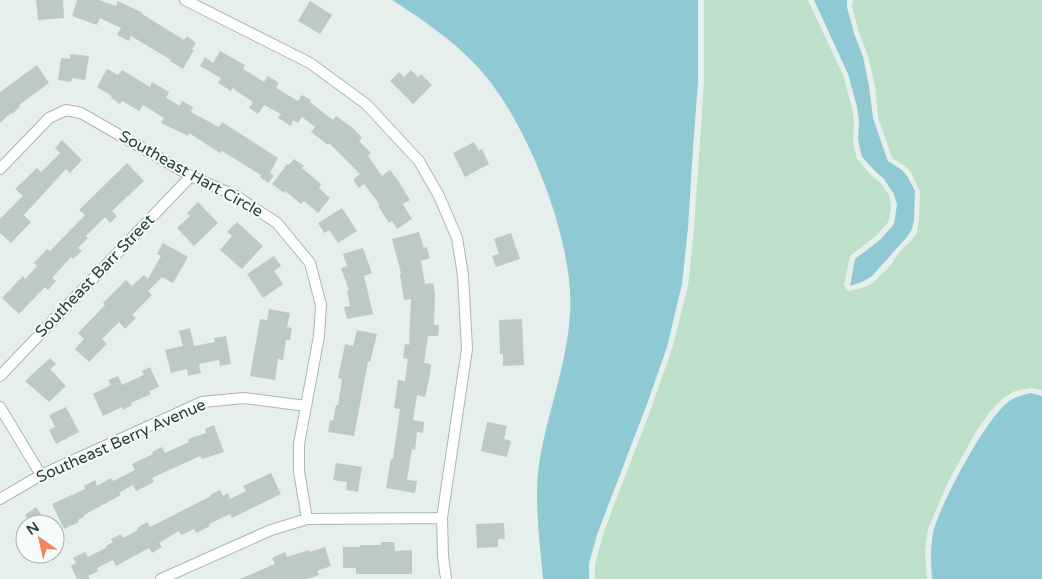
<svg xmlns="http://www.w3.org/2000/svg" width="1042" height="579" viewBox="0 0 1042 579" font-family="'Varela Round',sans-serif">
<rect width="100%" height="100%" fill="#e6efeb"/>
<path fill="#bfe0c8" d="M704,0h104l35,75 9,33 2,13 -1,20 4,18 16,18 8,6 8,12 2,10 -2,16 -13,15 -26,20 -6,29 3,5 3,1 18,-5 8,-6 13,-13 13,-18 9,-8 6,-9 2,-11 1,-29 -9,-20 -5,-5 -14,-9 -2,-7 -12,-34 -3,-31 -7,-30 -9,-24 -7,-25 1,-7h189v390l-12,-2 -15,3 -13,8 -13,14 -12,17 -28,50 -21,49 -3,22 2,28h-332v-14l8,-31 49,-128 20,-57 16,-63 6,-57 10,-146z"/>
<path fill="#8ec9d4" d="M392,0h306v82l-5,66 -5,80 -6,56 -15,63 -20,57 -49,128 -9,31v16h-46c-3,-35 -8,-70 -5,-106 6,-53 29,-105 32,-159 5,-69 -39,-181 -82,-235 -23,-30 -64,-59 -96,-79z
M814,0h33v7l7,26 9,24 6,29 4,32 12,35 3,8 14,9 5,6 8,15 -1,29 -2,9 -5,8 -35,39 -8,5 -14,5 5,-27 25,-19 14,-16 3,-19 -3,-11 -10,-15 -8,-7 -14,-15 -4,-17 1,-19 -2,-14 -9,-33z
M1031,393l11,3v183h-110c-1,-16 -2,-30 1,-46 6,-27 52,-113 74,-130 7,-6 15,-8 24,-10z"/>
<path fill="#bbcac4" d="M36,0h27l1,18 -26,2z
M77,0h22l17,6 2,-5 25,12 -1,1 42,26 3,-4 9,7 -4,6 2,1 -11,19 -13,-8 1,-1 -40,-24 -2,5 -12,-6 4,-7 -21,-10 -3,7 -25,-9z
M310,1l22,14 -12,19 -22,-13z
M220,51l25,14 -2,4 21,13 4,-6 11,7 -3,5 22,13 4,-6 9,5 -1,2 23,18 3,-4 17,12 9,10 -3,3 12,12 -3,3 14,20 8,-6 7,9 13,21 -7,4 9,15 -15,10 -5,-8 -3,2 -11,-17 2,-1 -16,-21 -5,4 -6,-8 7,-6 -31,-31 -1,2 -17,-13 4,-5 -13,-10 -4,6 -5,-3 -2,6 -13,-8 3,-4 -17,-9 -6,9 -9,-6 4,-6 -21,-14 -1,3 -13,-8 3,-5 -21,-12 5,-9 8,6z
M70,54l19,2 -4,24 -13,-2 -1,4 -13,-2 3,-22 9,1z
M37,65l12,18 -30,22 1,2 -8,7 -1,-1 -11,10v-31z
M107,69l11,6 4,-5 28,17 2,-5 17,10 -3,6 14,8 2,-5 11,6 -2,5 28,15 3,-5 56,36 -8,15 4,3 -6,7 -8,-6 1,-2 -39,-24 -2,2 -31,-20 -1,3 -27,-13 3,-5 -21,-13 -4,6 -17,-10 -2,3 -9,-6 1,-2 -15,-9z
M411,70l7,7 3,-3 11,11 -19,19 -23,-23 9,-9 5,5z
M62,140l20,20 -12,13 -4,-4 -42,46 7,7 -20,21 -11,-10v-14l23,-23 -8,-7 22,-21 4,4 19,-19 -5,-5z
M474,142l5,9 3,-2 7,15 -24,13 -12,-24z
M294,159l10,7 -2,2 19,16 -2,4 11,10 -12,15 -14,-12 -3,3 -16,-13 -1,2 -12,-9 15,-20 2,1z
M127,163l17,18 -32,30 5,5 -7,7 -5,-6 -19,19 2,2 -10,10 4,3 -9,8 -2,-2 -19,21 4,3 -8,9 -3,-3 -26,27 -17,-16 21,-22 2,3 12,-13 -3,-3 13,-14 3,2 35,-36 -6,-5z
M198,202l20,21 -24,23 -17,-18 13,-12 -3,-3z
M342,208l15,23 -19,12 -9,-13 -5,3 -6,-10z
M237,222l26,24 -21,23 -22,-19 12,-14 -5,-4z
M419,232l5,16 3,-1 3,11 -9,3 4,23 8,-1 2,11 -1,31h5l-1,11h-10l-4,27 7,1 -1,10 -5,23 -8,-2 -4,25 11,2 -1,11 -6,-1 -2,18 -3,-1 -5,31 10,1 -2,12 -29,-5 5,-29h2l7,-50 -6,-1 4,-28 7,1 3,-22 -5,-1 2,-14 4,1 2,-46 -7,1 -4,-26 1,-1 -9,-34z
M511,233l9,26 -24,8 -4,-11 7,-2 -5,-15z
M163,243l25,14 -15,26 -11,-6 -14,14 4,4 -20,20 4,3 -11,11 -6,-7 -17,17 5,5 -18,18 -14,-13 9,-10 -6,-6 27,-28 -2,-2 23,-23 6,6 12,-11 4,4 13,-23 -4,-2z
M363,248l9,25 -8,3 9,38 -26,5 -3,-12 6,-1 -3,-15 2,-1 -8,-22 6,-2 -4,-12z
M274,256l7,10 -7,5 9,13 -20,14 -16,-24z
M269,309l21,4 -3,14 5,1 -2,12h-4l-3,20 -5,-1 -3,21 -25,-4 10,-57 7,1z
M522,319l2,46 -21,1v-12h-3l-1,-34z
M190,328l4,18 21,-4 -1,-4 12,-2 5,28 -11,2 -1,-6 -20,4 2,9 -13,3 -1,-7 -16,4 -6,-23 18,-4 -4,-15z
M357,330l20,4 -7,28h-2l-14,74 -26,-4 2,-12 3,1 3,-16h2l4,-26 -4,-1 7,-34 8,2z
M50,358l6,6 -6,5 16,17 -17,16 -24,-21z
M150,367l9,20 -10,4 2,3 -20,9 1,2 -9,5 -1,-3 -19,9 -10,-22 18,-9 -3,-5 10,-4 4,9 22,-10 -2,-4z
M66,407l13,25 -23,12 -7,-14 6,-3 -6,-12z
M487,422l20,4 -3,13 7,2 -4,16 -26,-6z
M214,425l10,27 -22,7 -2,-3 -48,22 2,4 -18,9 -3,-6 -14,8 2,2 -37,20 1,1 -7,4 1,2 -15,7 -12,-25 33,-15 -1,-3 11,-6 2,6 14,-8 2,3 22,-11 -3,-6 21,-10 -1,-2 10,-5 3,6 24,-11 -1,-3 18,-6 -1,-4z
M336,463l26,4 -4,25 -12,-2 1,-8 -14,-2z
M271,473l10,21 -49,24 -2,-4 -21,10 1,2 -14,7 -2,-4 -13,6 -2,-4 -20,12 3,4 -10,6 -3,-5 -33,18 -3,-6 -16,8 1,3 -10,5 2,3h-13l-6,-13 5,-3 -3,-5 12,-6 3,5 18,-9v-2l7,-4 -2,-3 10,-5 2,4 15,-8 -1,-2 10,-6 3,5 61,-31 -1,-1 10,-5 3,6 5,-3 2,6 16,-8 -3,-5z
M36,507l12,17h-27l7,-5 -3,-4z
M504,523l1,16h-7v8l-21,1 -1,-24z
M381,542h13l1,9 17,-1v24h-56v-6h-13v-21h17v-2h21z
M325,547l6,19 -14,5 2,4 -11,4h-68l35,-15 -3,-6 13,-6 2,5 22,-7 1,2z"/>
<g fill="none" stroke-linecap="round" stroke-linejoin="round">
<g stroke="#a8b8b2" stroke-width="12">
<path id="street" d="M185,0l125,63 56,41 53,57 20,35 18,42 6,37 4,74 -25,169 1,38 3,23
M0,169l49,-51 17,-8 15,3 110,63 45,20 41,27 33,40 11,42 -2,31 -20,108v27l8,48
M0,376l191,-200
M0,407l41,68
M0,499l41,-24 161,-73 42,-4 62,8
M161,579l110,-49 36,-11 135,-1"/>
</g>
<use href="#street" stroke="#fff" stroke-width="10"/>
</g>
<g text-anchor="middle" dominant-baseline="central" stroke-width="4" stroke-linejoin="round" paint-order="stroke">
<g font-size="16" fill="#24423a" stroke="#f7fbf9">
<text transform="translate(191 174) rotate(29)">Southeast Hart Circle</text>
<text transform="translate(95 276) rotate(-46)">Southeast Barr Street</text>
<text transform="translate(121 441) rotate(-24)">Southeast Berry Avenue</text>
</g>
</g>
<g transform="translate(40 539) rotate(326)"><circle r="24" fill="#f7fbf9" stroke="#a3b1ad"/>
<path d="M0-4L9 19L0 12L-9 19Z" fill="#f4845f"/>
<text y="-8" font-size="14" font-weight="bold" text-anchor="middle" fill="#24423a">N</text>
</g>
</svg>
